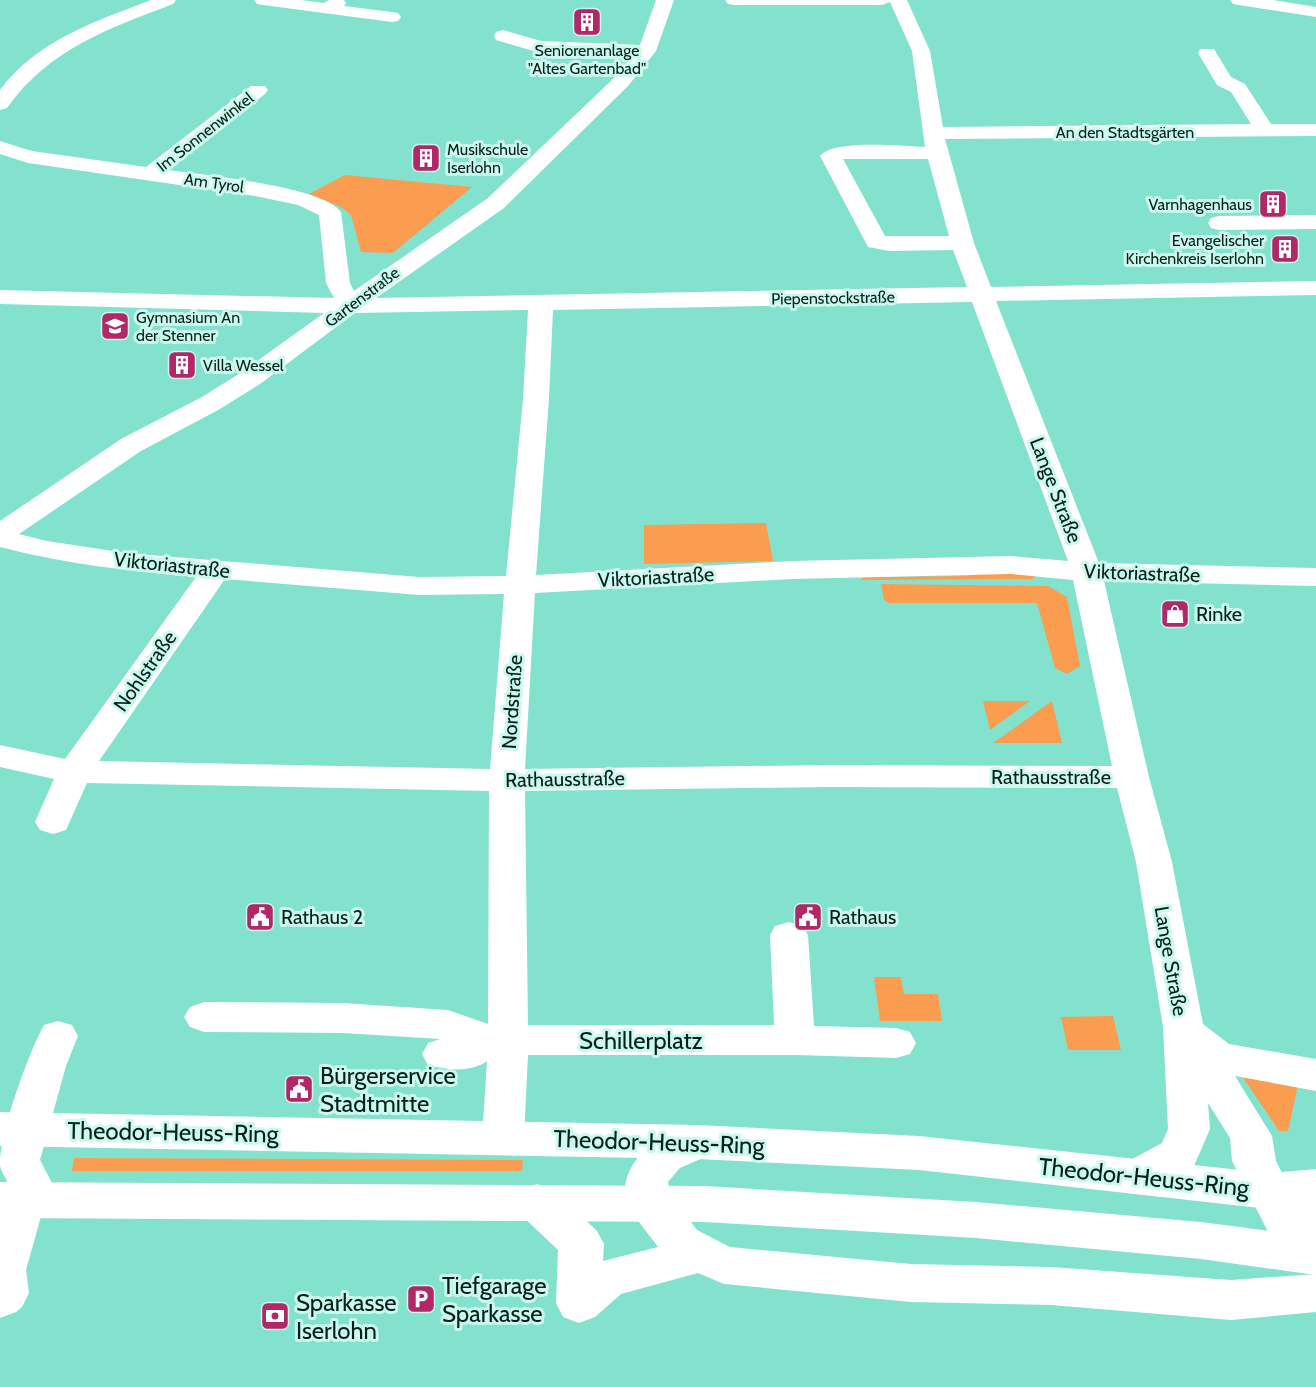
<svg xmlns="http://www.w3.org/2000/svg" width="1316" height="1387" viewBox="0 0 1316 1387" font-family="Cabin,sans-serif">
<rect width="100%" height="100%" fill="#82e2cd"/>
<path fill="#fa9d50" d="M345,175l127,12 -79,66 -32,-1 -10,-37 -10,-8 -32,-13z
M766,523l7,38 -129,3v-39z
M980,571l58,4 -6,4 -171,1 5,-7h9l12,4 81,-1z
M881,584l167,2 19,11 13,69 -13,8 -12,-6 -18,-65h-148l-5,-3z
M983,701h47l-40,29z
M1052,701l10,42h-69z
M874,977h27l3,17h34l4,27h-62z
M1113,1016l8,34h-53l-7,-33z
M1242,1076l56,9 -10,46h-9z
M74,1158l449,2 -1,11h-450z"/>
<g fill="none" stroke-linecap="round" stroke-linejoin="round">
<path fill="#fff" fill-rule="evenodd" d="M151,0h25l-3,4c-65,25 -124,45 -166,104l-7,2v-20c36,-49 96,-69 151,-90z
M254,0h47l23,3 5,-3h15l2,3 -2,3 48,6 6,1 3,4 -3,4 -6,1 -129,-17 -6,-1z
M656,0h18l-18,51 -28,35 -124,122 -128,90 591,-11 -14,-37 -64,1 -21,-4 -48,-91c12,-17 84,-10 105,-9l-13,-96 -22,-49 -8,3h-148l-6,-1 -3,-4h182l23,51 13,76 308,-3 -20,-32 -14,-7 -19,-32 2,-4h14l17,28 14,7 26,40h45v12l-371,3 29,104 17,44 325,-6v14l-320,6 103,262 217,5v18l-212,-5 45,196 23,85 31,162 26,20 87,15v32l-81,-15 37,60 4,25 21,41 3,-6 16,-5v77l-14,5 -16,-6 -54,-106 -2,-23 -22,-35 2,26 -16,37 -41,22 -15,5 -15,-5 -7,-12 7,-12 39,-21 6,-14 -5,-102 -27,-165 -19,-74 -288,-1 -304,4 3,234h246l-4,-90 5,-9 14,-4 14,4 5,9 6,91 82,2 14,4 6,11 -6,11 -14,4 -101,-3h-267l-4,83 -6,12 -15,5 -15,-5 -6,-12 5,-77c-16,12 -41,9 -59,4l-6,-11 6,-11 12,-4 -97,-6 -139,-1 -14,-5 -6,-10 6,-10 14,-5 139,1 105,7 40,14 1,-233 -402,-8 -21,47 -13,4 -13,-4 -5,-8 19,-43 -54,-12v-22l65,14 131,-182c-66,-6 -131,-13 -196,-30v-26l121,-82 81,-42 40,-25 82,-59 -324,-9v-14l334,8 -8,-15 -7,-68 -21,-10 -43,-9 -227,-33 -28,-9v-13l32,10 114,16 105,-81h14l3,4 -3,4 -96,76c33,5 154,16 172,42l9,71 4,8 134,-93 126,-120 19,-22 -93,-3 -44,-13 -2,-4 2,-4 7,-2 38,11 99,4zM843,159h85l21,77h-64zM972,302l96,259 -57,-5 -219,5 -256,14 13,-176 4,-89zM528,310l-5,89 -17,177 -87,1 -293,-24 -79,-12 -28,-7 122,-83 79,-42 40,-25 95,-71zM1011,574l62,6 39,186 -283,-1 -304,4 10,-176 257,-14zM225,579l194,16 85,-1 -14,175 -391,-8z
M1230,0h43l43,7v10l-77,-12 -6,-1z
M1316,215v14l-97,1 -8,-2 -3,-5 3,-5 8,-2z
M58,1021l14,4 6,11 -12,30 -26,94 11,21 -25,89 3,23 -7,14 -6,5 -16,6v-113l7,-24c-3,-6 -7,-11 -7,-17 0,-32 28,-110 44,-139z
M697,1125l15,5 6,12 -6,12 -32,14 -12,14 3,14 26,34 33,17 181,17 140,3 180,13 85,-6v38l-85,8 -180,-15 -140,-3 -187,-18 -26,-11 -77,21 -26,23 -16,6 -16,-6 -7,-14 2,-53 -37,-35 -6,-13 6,-13 16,-5 16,5 44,42 7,13 -1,17 55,-14c-10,-14 -22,-27 -29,-42 -6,-13 -5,-23 1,-35 15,-29 38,-35 67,-45z"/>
<path fill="#fff" fill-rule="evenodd" d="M0,1112l697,13 222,11 350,37 47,-4v36l-47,4 -350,-39 -222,-11 -697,-13z
M0,1182l704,4 272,16 225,20 115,15v38l-115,-16 -225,-21 -272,-16 -704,-4z"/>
</g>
<defs>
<g id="building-square" transform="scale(1.5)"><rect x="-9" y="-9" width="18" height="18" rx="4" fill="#b12767" stroke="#ccf9ed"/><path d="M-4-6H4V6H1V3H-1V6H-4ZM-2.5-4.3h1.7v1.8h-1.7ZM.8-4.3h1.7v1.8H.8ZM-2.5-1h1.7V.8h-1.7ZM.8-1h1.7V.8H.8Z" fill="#fff"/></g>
<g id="school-square" transform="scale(1.5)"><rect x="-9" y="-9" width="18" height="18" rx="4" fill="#b12767" stroke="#ccf9ed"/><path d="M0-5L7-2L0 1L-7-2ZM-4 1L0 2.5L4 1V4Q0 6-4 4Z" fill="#fff"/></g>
<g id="shop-square" transform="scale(1.5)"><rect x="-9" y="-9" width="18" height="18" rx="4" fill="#b12767" stroke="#ccf9ed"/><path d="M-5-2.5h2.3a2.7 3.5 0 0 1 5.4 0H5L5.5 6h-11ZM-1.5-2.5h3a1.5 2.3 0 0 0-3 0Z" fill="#fff"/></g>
<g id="civic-square" transform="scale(1.5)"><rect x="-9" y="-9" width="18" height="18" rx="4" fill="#b12767" stroke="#ccf9ed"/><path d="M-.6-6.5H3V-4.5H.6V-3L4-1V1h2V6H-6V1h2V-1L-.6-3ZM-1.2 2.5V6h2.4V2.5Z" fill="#fff"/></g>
<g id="parking-square" transform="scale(1.5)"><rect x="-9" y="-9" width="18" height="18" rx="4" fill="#b12767" stroke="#ccf9ed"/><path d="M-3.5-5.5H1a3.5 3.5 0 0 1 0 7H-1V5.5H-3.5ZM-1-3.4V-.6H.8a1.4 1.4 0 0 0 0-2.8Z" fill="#fff"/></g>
<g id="bank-square" transform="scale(1.5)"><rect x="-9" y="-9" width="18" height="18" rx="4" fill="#b12767" stroke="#ccf9ed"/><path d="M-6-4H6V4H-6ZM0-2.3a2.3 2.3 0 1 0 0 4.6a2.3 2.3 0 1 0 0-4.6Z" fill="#fff"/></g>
</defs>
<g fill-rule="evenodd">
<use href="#building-square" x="587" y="22"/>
<use href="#building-square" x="426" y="158"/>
<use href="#building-square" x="1273" y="204"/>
<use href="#building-square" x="1285" y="249"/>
<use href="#school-square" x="115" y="326"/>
<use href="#building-square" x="182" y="365"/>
<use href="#shop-square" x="1175" y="614"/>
<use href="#civic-square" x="260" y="917"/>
<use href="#civic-square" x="808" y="917"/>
<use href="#civic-square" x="299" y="1089"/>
<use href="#parking-square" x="421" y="1299"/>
<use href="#bank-square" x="275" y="1316"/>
</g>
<g text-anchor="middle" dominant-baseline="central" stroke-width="6" stroke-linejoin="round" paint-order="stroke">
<g font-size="16" fill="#01201a" stroke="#ccf9ed" text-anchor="start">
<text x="587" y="50" text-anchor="middle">Seniorenanlage<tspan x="587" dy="18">"Altes Gartenbad"</tspan></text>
<text x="447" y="149">Musikschule<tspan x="447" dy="18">Iserlohn</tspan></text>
<text x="1252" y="204" text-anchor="end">Varnhagenhaus</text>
<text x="1264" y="240" text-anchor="end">Evangelischer<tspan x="1264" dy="18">Kirchenkreis Iserlohn</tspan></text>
<text x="136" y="317">Gymnasium An<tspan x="136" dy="18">der Stenner</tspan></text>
<text x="203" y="365">Villa Wessel</text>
</g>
<g font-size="16" fill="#01201a" stroke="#ccf9ed">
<text transform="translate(205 132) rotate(-38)">Im Sonnenwinkel</text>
<text x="1125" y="132">An den Stadtsgärten</text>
<text transform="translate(214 183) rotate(8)">Am Tyrol</text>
<text transform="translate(362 297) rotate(-37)">Gartenstraße</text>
<text transform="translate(833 298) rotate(-1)">Piepenstockstraße</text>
</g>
<g font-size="20" fill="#01201a" stroke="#ccf9ed">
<text transform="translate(1056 490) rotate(69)">Lange Straße</text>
<text transform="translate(172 565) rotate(6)">Viktoriastraße</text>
<text transform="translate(1142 573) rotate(2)">Viktoriastraße</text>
<text transform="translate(656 577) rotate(-3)">Viktoriastraße</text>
<text transform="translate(145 671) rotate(-55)">Nohlstraße</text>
<text transform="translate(512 702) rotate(-86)">Nordstraße</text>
<text x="1051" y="777">Rathausstraße</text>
<text transform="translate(565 779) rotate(-1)">Rathausstraße</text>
<text transform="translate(1171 961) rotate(80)">Lange Straße</text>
</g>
<g font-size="20" fill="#01201a" stroke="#ccf9ed" text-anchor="start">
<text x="1196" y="614">Rinke</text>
<text x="281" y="917">Rathaus 2</text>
<text x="829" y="917">Rathaus</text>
</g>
<g font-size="24" fill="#01201a" stroke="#ccf9ed">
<text x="641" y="1040">Schillerplatz</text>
<text transform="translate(173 1132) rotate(1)">Theodor-Heuss-Ring</text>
<text transform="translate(659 1142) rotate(2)">Theodor-Heuss-Ring</text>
<text transform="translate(1144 1177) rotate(6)">Theodor-Heuss-Ring</text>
</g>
<g font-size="24" fill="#01201a" stroke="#ccf9ed" text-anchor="start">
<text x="320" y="1075">Bürgerservice<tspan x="320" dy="28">Stadtmitte</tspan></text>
<text x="442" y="1285">Tiefgarage<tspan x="442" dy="28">Sparkasse</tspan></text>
<text x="296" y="1302">Sparkasse<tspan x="296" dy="28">Iserlohn</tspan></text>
</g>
</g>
</svg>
